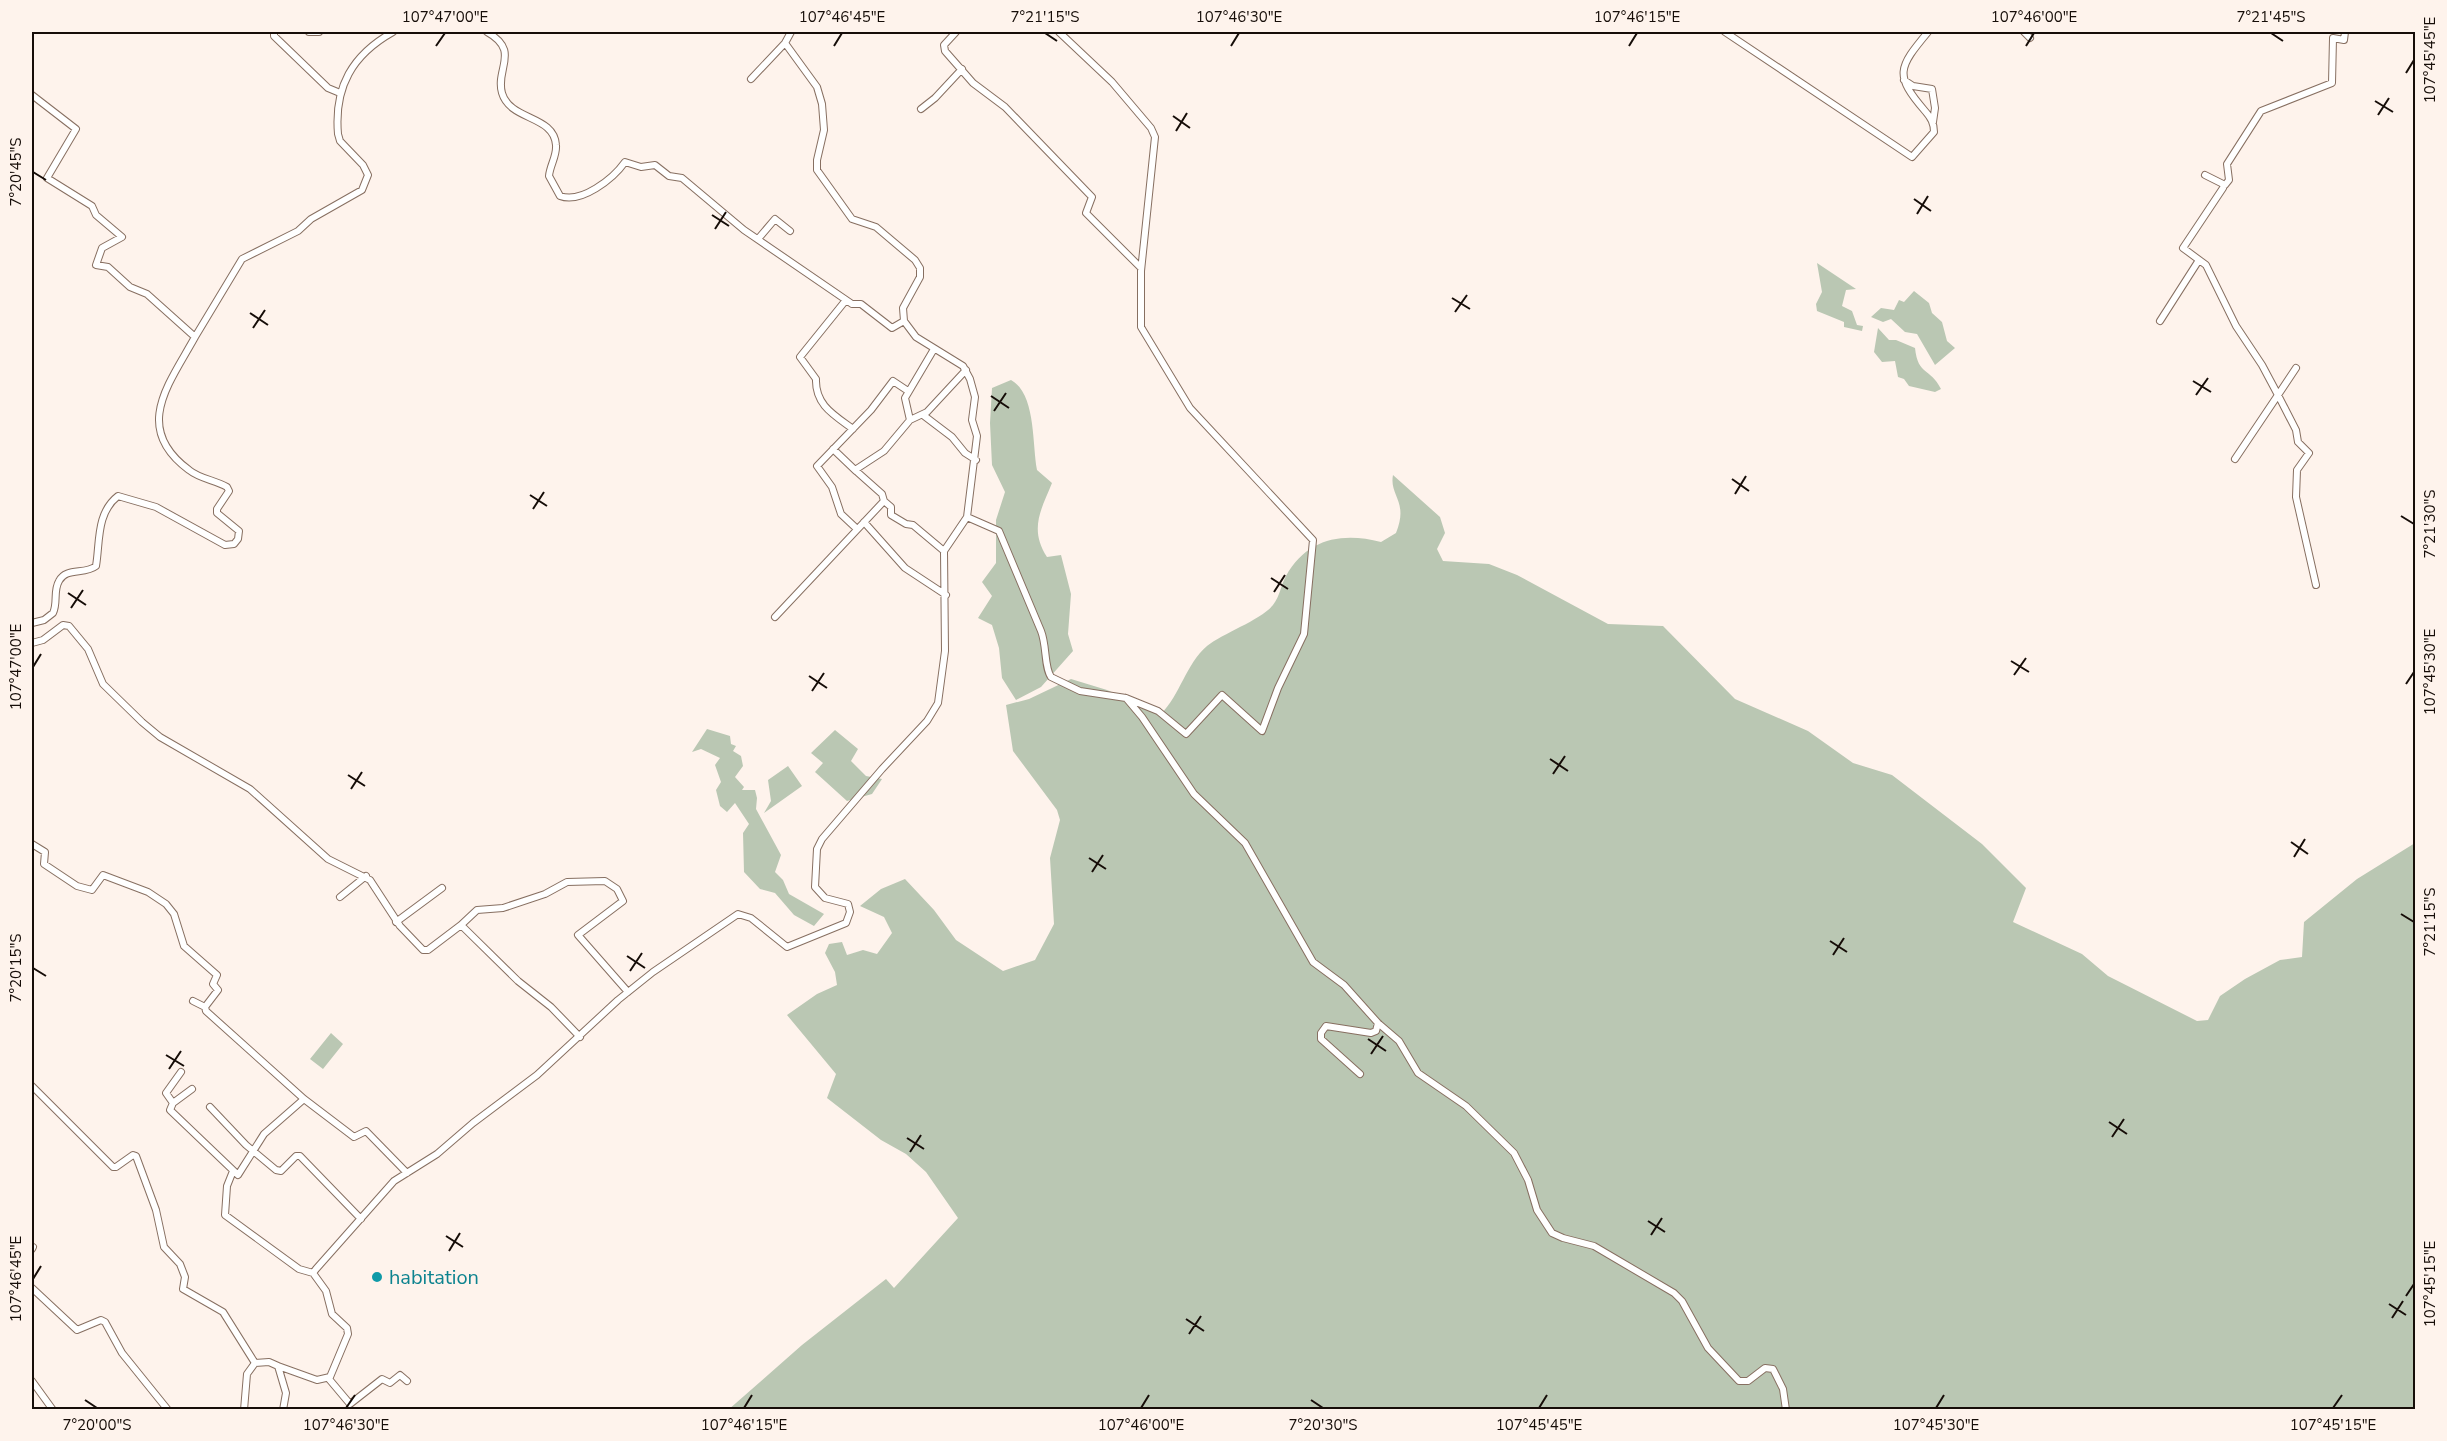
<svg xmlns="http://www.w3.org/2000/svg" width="2447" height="1441" viewBox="0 0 2447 1441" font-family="'Nunito Sans',sans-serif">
<rect width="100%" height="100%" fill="#fef3ec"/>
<path fill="#bac7b3" d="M1817,263l39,26 -10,1 -4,16 10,5 5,14 6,1 -1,5 -18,-4v-5l-27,-11 -1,-7 6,-12z
M1914,291l15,12 3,10 10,9 5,19 8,7 -20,17 -18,-31 -12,-2 -14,-13 -8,3 -12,-5 10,-9 13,2 5,-10 5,2z
M1878,328l11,12h7l19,8c3,28 15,19 26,41l-6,3 -26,-6 -5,-7 -6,-2 -3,-16 -13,1 -8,-10z
M1011,380c25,14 21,63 26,90l15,13c-11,27 -23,46 -5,74l14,-2 10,39 -3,40 5,17 -32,36 -25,13 -14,-22 -3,-30 -7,-23 -14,-7 14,-22 -10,-14 14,-19v-43l9,-28 -13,-27 -2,-42 2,-35z
M1393,475l47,42 5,16 -8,16 6,12 46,3 28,11 91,49 55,2 72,73 73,32 45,32 39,12 90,69 44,44 -13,34 69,32 26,22 89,45 11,-1 12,-24 25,-17 35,-19 22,-3 2,-35 53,-43 58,-36v566l-1687,1 74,-65 84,-66 8,9 64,-70 -32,-46 -20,-18 -25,-14 -54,-42 9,-24 -49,-59 30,-21 20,-9 -2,-13 -10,-19 4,-9 13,-2 5,13 16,-5 14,4 15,-21 -8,-16 -24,-11 21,-17 24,-10 29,31 22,30 47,31 32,-11 19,-36 -4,-66 10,-38 -3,-10 -44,-59 -7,-46 23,-6 42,-20 36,11 54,24c19,-19 25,-50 46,-68 16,-13 54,-26 66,-41 7,-9 8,-20 13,-29 21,-38 57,-44 95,-34l15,-9c13,-32 -7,-37 -3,-58z
M707,729l23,7 1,8 5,2 -3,5 8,5 2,10 -8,11 9,10 -2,3h13l2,8 -1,11 25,46 -6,17 8,8 6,14 35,20 -10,12 -20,-11 -19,-22 -15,-4 -16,-17 -1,-39 6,-9 -14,-21 -8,9 -7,-6 -4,-16 5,-8 -6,-17 5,-7 -19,-9 -9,3z
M835,730l23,19 -7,12 15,15 16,3 -10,15 -25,7 -32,-29 8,-9 -12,-10z
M788,766l14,20 -38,27 7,-12 -3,-21z
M331,1033l12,11 -20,25 -13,-10z"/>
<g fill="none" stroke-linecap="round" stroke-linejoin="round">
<g stroke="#876f61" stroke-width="8">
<path id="street" d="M274,32v4l54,52 12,5
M309,32h10
M487,32c34,19 8,37 15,61 8,28 52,22 54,52 1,11 -6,20 -7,31l11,20c21,8 53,-17 65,-34l16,5 14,-2 14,11 13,2 62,52 108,74h9l31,24 12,-7
M791,32l-6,11 32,44 5,17 2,26 -7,30v10l35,49 24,8 39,33 5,8v9l-17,31 1,13 12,16 47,29 7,13 5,18 -3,23 5,16 -10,81 32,14 42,100c6,15 3,36 10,46l29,14 46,7 16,19 52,77 51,49 68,119 31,23 34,38 21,18 19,32 48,33 48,47 14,27 9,30 15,23 11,5 31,8 80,47 8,8 26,47 31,33h9l17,-13 8,1 10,20 3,21
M956,32l-12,13 1,6 28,32 32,24 87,90 -6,16 55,55
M1059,32l53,50 39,46 4,9 -14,134v56l49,81 123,132 -9,94 -26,54 -16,43 -40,-36 -36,39 -28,-23 -32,-13
M1725,32l187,125 22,-25c0,-9 -3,-14 -9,-21 -31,-36 -27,-43 3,-79
M2024,32l6,6
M751,79l34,-36
M1904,80l9,6 19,3 3,19 -2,14
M32,95l44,34 -29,49 45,28 4,9 26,22 -20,11 -6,17 12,2 22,20 17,7 48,43 47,-78 56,-28 13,-12 51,-29 6,-15 -5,-10 -23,-24 -2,-7c-4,-47 14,-79 55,-102
M921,109l14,-11 27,-29
M2205,175l20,10 4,-5 -2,-16 34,-53 71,-28 1,-45 11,2 1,-8
M2223,188l-40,60 23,17 30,61 26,39 16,30 18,-27
M758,239l17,-20 15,12
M846,300l-46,57 16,22c-1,26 18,36 37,50
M2160,321l39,-61
M923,415l29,22 13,16 11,7
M910,420l17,-8 39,-42
M833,449l23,22
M2235,459l43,-64 18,35 2,12 11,11 -12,17 -1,27 20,88
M884,501l7,6v8l15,9 7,1 31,26
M864,522l41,46 41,27
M857,529l-16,-15 -9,-27 -15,-21 54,-56 22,-29 15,10
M775,617l109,-116 -2,-7 -27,-24 29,-19 26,-31 -5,-22 29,-49
M32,623l12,-3 9,-7c5,-10 0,-22 6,-32 7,-14 26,-6 37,-15 4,-23 0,-53 22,-70l38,11 69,38 9,-1 4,-5 1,-8 -22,-18v-4l12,-18 -2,-4c-12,-7 -27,-8 -38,-17 -57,-42 -20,-86 6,-133
M32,643l11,-3 20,-15 6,1 19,23 15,35 39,38 18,15 90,52 78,70 42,21 30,46 23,24h5l33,-25 57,56 33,26 29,30
M32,844l13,8 -1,12 33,22 15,4 11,-15 45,17 18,12 8,10 10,32 33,29 -4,9 5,6 -13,17 1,4 98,88 50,38 12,-6 41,42
M340,897l26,-21
M396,922l46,-34
M461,925l16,-15 26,-2 42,-14 22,-12 38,-1 12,8 6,12 -45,34 50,57
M193,1001l12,6
M181,1072l-15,21 7,10 -3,7 68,65 26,-41 40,-35
M1360,1074l-39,-35v-6l5,-7 45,7 5,-2 2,-8
M32,1086l81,81h3l17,-12 3,1 20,54 8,37 16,17 5,13 -2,12 40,23 32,51
M173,1103l19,-14
M210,1107l36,38 30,25 5,1 15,-15h4l61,63
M233,1171l-6,15 -2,29 74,54 14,4
M32,1249l1,-2
M32,1288l45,42 24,-10 4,2 17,31 46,57
M278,1366l39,14 13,-3 18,-43 -1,-6 -15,-14 -6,-23 -13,-18 3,-4 78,-88 43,-27 36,-31 64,-48 81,-75 35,-28 85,-58 13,4 36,29 59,-24 4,-11 -2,-8 -23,-6 -10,-11 2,-38 5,-10 60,-70 45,-48 11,-18 7,-52 -1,-100 23,-34
M329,1379l21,25 32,-25 8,4 10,-8 7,6
M32,1381l21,29
M244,1410l3,-36 8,-11 14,-1 9,4 8,27 -3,17"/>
</g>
<use href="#street" stroke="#fff" stroke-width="6"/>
</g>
<path fill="none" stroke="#160d08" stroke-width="2" d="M1045,33l12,8M2271,33l12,8M436,46l9,-13M834,46l8,-13M1231,46l8,-13M1629,46l8,-13M2026,46l8,-13M2406,73l8,-13M2375,101l18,11M2378,115l11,-17M1173,116l17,12M1176,131l11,-18M33,172l13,8M1914,199l17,12M1917,214l11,-18M712,215l17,11M715,229l11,-17M1452,298l18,11M1455,312l12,-17M250,313l18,12M253,328l12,-18M2193,381l18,11M2196,395l12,-17M991,396l18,12M994,411l12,-18M1732,479l17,12M1735,494l11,-18M530,495l17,11M533,509l11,-17M2401,516l13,8M1271,578l17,11M1274,592l11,-17M68,593l18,12M71,608l12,-18M2011,661l18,11M33,667l8,-13M2014,675l12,-17M809,676l18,12M2406,684l8,-12M812,691l12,-18M1550,759l18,12M1553,774l12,-18M348,775l17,11M351,789l11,-17M2291,842l17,12M2294,857l11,-18M1089,858l17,11M1092,872l11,-17M2401,914l13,8M1830,941l17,11M1833,955l11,-17M627,956l18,12M33,968l13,8M630,971l12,-18M1368,1039l18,12M1371,1054l12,-18M166,1055l18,11M169,1069l12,-18M2109,1122l18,12M2112,1137l12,-18M907,1138l17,11M910,1152l11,-17M1648,1221l17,11M1651,1235l11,-17M446,1236l17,11M449,1251l11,-18M33,1279l8,-13M2406,1296l8,-12M2389,1304l17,11M2392,1318l11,-17M1186,1319l18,12M1189,1334l12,-18M85,1400l12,8M1311,1400l12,8M346,1408l9,-13M744,1408l8,-13M1141,1408l8,-13M1539,1408l8,-13M1936,1408l8,-13M2333,1408l9,-13"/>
<circle fill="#0f9aa8" stroke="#fef3ec" stroke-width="2" cx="377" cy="1277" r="6"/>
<g text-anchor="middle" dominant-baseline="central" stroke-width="4.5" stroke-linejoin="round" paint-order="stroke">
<g font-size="20" fill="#0d838f" stroke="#fef3ec" text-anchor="start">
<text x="389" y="1277">habitation</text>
</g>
</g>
<rect width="2447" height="1441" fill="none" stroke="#fef3ec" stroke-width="66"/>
<rect x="33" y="33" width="2381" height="1375" fill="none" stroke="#160d08" stroke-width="2"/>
<g font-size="15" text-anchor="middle" fill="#160d08">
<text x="445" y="22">107°47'00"E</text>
<text x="842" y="22">107°46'45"E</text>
<text x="1045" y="22">7°21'15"S</text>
<text x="1239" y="22">107°46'30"E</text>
<text x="1637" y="22">107°46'15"E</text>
<text x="2034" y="22">107°46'00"E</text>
<text x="2271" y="22">7°21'45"S</text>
<text transform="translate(2430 60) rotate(-90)" y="5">107°45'45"E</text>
<text transform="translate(16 172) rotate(-90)" y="5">7°20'45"S</text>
<text transform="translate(2430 524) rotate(-90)" y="5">7°21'30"S</text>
<text transform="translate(16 667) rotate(-90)" y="5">107°47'00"E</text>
<text transform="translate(2430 672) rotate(-90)" y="5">107°45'30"E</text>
<text transform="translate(2430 922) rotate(-90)" y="5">7°21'15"S</text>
<text transform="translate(16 968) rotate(-90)" y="5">7°20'15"S</text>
<text transform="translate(16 1279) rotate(-90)" y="5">107°46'45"E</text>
<text transform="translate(2430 1284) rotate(-90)" y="5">107°45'15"E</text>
<text x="97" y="1430">7°20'00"S</text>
<text x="346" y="1430">107°46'30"E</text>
<text x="744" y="1430">107°46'15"E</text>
<text x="1141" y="1430">107°46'00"E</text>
<text x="1323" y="1430">7°20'30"S</text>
<text x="1539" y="1430">107°45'45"E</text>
<text x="1936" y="1430">107°45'30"E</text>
<text x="2333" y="1430">107°45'15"E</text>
</g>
</svg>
